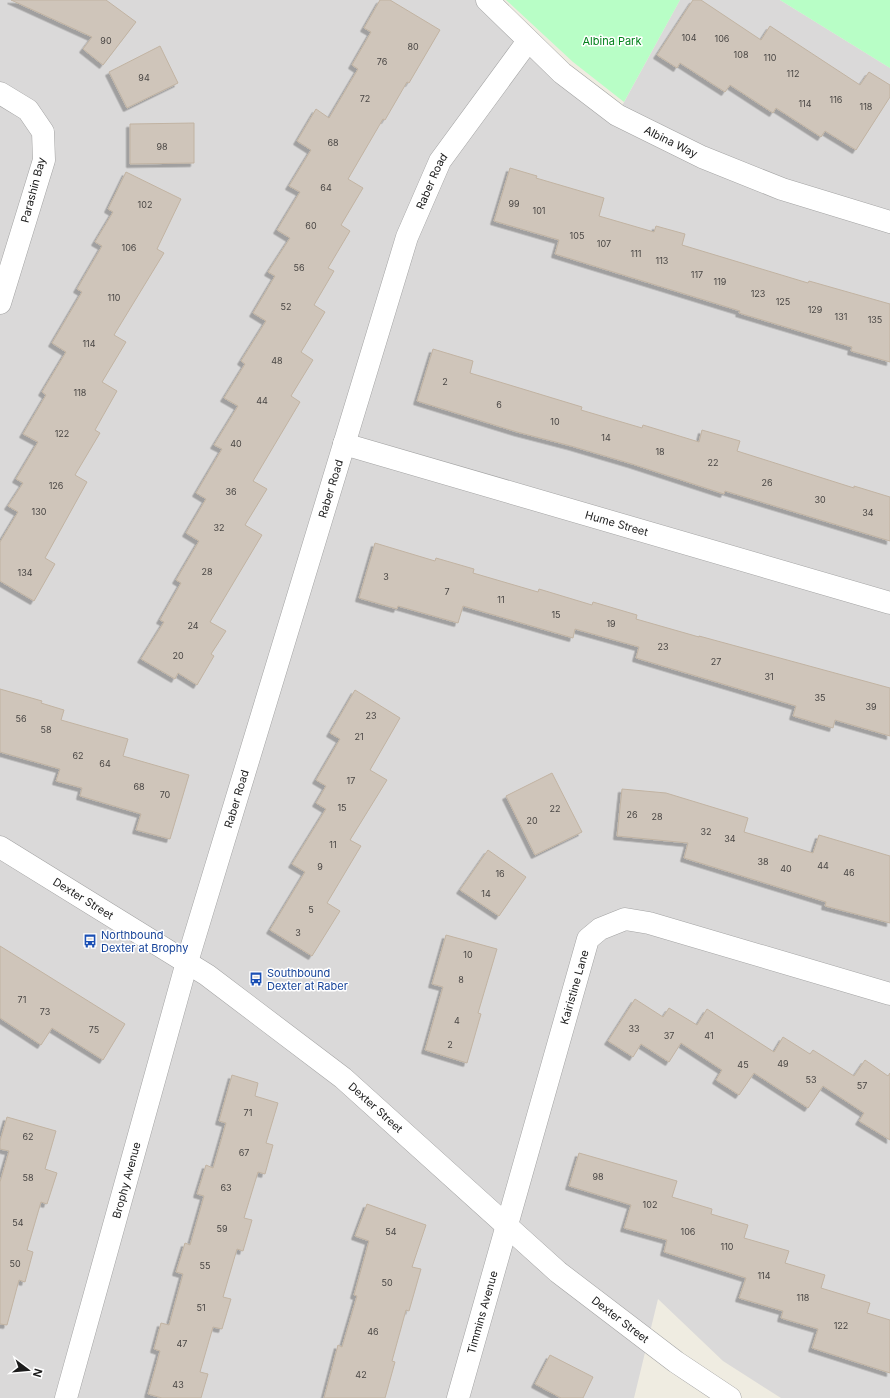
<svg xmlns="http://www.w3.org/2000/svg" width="890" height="1398" viewBox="0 0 890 1398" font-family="Inter,sans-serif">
<defs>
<filter id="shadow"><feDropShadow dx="-3.5" dy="3.5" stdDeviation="0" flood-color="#0004"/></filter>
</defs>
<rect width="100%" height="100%" fill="#efece1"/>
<path fill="#dad9d9" d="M0,0h487l130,115 63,-115h100l110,68v1330h-109l-58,-37 -65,-62 -24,99h-634z"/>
<path fill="#b8fec6" d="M506,0h174l-56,102 -51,-40z
M780,0h110v68z"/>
<path fill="#cfc5ba" stroke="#c1b3a2" filter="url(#shadow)" d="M11,0h95l30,22 -33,43 -20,-16 9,-12z
M380,0h10l50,30 -31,53 -2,-1 -22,38 -2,-1 -35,60 15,9 -22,37 9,6 -22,37 6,3 -20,34 11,7 -24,40 12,8 -22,36 9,6 -47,79 14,8 -22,36 17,10 -52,87 16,9 -15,23 3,2 -17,29 -19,-12 -3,6 -34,-20 23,-37 -4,-2 21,-37 -5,-3 23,-39 -13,-8 20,-34 -10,-6 26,-44 -8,-4 24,-39 -14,-8 21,-34 -4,-3 25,-40 -13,-8 22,-37 -7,-4 22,-34 -13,-8 23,-38 -11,-6 22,-36 -14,-9 19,-32 13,9 29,-49 -6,-4 19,-33 -7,-4z
M693,0h8l60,40 9,-14 90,59 9,-13 21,13v12l-34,53 -31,-19 -4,6 -45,-29 -3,5 -43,-28 -5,7 -45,-29 -3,5 -20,-13z
M160,46l18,37 -51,25 -18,-36z
M194,123v40l-64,1v-40z
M510,168l27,8 -1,2 68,20 -5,18 55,16 2,-6 29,8 -3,11 126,38 1,-2 81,23v58l-39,-11 1,-4 -113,-34 1,-2 -185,-57 4,-14 -65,-19z
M126,172l55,27 -24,50 7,4 -50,82 12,7 -24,40 15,9 -22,39 5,3 -25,42 12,7 -42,76 10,6 -21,37 -34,-20v-39l18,-30 -10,-6 15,-23 -7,-4 22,-37 -15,-8 23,-39 -4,-3 24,-40 -14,-9 30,-51 -5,-3 25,-43 -7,-4 18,-30 -5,-3z
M433,349l40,12 -3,12 112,34 -1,3 61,18 1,-3 56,17 3,-12 38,11 -3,10 117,37v-2l36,11v44l-165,-50 -1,3 -92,-30 -61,-18 -54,-14 -100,-31z
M375,543l60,18 1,-3 38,11 -1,4 65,19 1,-3 53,16 1,-3 44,13 -1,4 63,18v-1l191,52v48l-55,-16 -2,8 -40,-12 3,-10 -160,-48 3,-11 -64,-18 -2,9 -110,-32 -5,17 -60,-17 -1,3 -38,-11z
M0,689l42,12 -1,2 23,7 -3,10 67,19 -5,17 66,19 -19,64 -34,-9 5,-16 -61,-18 2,-8 -26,-7 4,-12 -60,-17z
M355,690l45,28 -30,52 17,10 -37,60 11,6 -34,57 13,8 -28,45 -42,-26 35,-58 -13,-8 34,-55 -10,-6 10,-17 -10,-6 24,-41 -10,-6z
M552,773l30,59 -47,23 -29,-59z
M622,789l44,4 82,25 -4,14 69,21 6,-18 71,21v67l-65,-17 1,-4 -142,-44 4,-15 -71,-7z
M488,850l38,27 -27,39 -39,-26z
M446,935l51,14 -19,64 3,1 -14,49 -42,-13 18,-63 -11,-3z
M0,946l125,78 -22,36 -51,-32 -11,17 -41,-27z
M635,999l28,18 6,-9 28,17 10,-16 67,43 9,-15 27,17 3,-4 41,26 11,-16 23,16 2,-3v67l-31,-19 5,-8 -41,-27 -15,22 -54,-35 -15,22 -23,-15 6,-10 -41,-27 -12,19 -28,-18 -8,13 -25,-16z
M232,1075l26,8 -3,13 23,7 -12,40 7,2 -8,29 -7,-2 -14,46 8,2 -9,31 -6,-2 -14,48 8,2 -9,30 -9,-2 -13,45 8,2 -7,24h-39l-14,-4 12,-43 -6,-2 7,-26 8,2 14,-51 -7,-2 9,-29 5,2 14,-49 -7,-2 9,-29 7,3 13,-45 -7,-2z
M7,1117l49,14 -11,38 12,4 -10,31 -6,-2 -14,48 6,2 -8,30 -6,-2 -12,45 -7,-1v-142l9,-31 -9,-2v-8z
M579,1153l98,28 -5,16 40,12 -1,5 37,11 -4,13 45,13 -4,12 40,12 -4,13 49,15 -3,10 23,7v53l-78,-25 6,-19 -37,-11 2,-7 -44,-13 7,-20 -82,-26 3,-12 -43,-12 7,-23 -62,-19z
M367,1204l59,21 -14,42 9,2 -12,42 -3,-1 -14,51 3,1 -10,36h-61l14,-53 4,2 15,-51 -3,-1 15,-54 -14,-5z
M550,1355l43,22 -10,21h-22l-26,-14z"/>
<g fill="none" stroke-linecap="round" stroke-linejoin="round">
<g stroke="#a3a3a3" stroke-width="23">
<g id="minor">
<path id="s1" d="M487,0l75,73 55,42 85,42 80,32 108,33"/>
<path d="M0,93l28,17 15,22 1,28 -44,143"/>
<path id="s2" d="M344,444l546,159"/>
<path id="s3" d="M0,847l207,128 136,103 215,194 118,90 54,36"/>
<path id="s4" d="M66,1398l121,-436 220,-725 33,-76 88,-120"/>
<path id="s5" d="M458,1398l130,-459 12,-10 25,-10 24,4 241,71"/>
</g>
</g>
<use href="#minor" stroke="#fff" stroke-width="22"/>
</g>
<defs>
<g id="bus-bare" transform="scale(1.08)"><path d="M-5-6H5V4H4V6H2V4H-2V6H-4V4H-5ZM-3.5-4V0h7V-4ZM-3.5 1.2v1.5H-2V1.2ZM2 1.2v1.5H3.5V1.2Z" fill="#1a4fb4" stroke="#fff" stroke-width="2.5" paint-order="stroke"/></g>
</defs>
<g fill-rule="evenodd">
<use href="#bus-bare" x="90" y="941"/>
<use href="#bus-bare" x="256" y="979"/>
</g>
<g text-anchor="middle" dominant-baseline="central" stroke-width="3" stroke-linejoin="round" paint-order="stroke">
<g font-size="9" fill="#494644">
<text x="689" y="37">104</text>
<text x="722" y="38">106</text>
<text x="106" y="40">90</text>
<text x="413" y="46">80</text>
<text x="741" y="54">108</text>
<text x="770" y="57">110</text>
<text x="382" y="61">76</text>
<text x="793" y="73">112</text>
<text x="144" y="77">94</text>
<text x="365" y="98">72</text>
<text x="836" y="99">116</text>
<text x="805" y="103">114</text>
<text x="866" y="106">118</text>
<text x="333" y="142">68</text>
<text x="162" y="146">98</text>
<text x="326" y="187">64</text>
<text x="514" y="203">99</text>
<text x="145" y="204">102</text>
<text x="539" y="210">101</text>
<text x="311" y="225">60</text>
<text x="577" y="235">105</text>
<text x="604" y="243">107</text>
<text x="129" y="247">106</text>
<text x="636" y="253">111</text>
<text x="662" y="260">113</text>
<text x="299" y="267">56</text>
<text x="697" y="274">117</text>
<text x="720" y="281">119</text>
<text x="758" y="293">123</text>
<text x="114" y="297">110</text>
<text x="783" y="301">125</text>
<text x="286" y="306">52</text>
<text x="815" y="309">129</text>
<text x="841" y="316">131</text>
<text x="875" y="319">135</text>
<text x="89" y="343">114</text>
<text x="277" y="360">48</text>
<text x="445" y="381">2</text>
<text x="80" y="392">118</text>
<text x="262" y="400">44</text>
<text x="499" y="404">6</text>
<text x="555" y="421">10</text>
<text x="62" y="433">122</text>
<text x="606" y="437">14</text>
<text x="236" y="443">40</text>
<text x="660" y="451">18</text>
<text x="713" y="462">22</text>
<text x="767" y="482">26</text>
<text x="56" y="485">126</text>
<text x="231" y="491">36</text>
<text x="820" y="499">30</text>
<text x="39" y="511">130</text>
<text x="868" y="512">34</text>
<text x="219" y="527">32</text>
<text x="207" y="571">28</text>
<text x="25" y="572">134</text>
<text x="386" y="576">3</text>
<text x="447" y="591">7</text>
<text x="501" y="599">11</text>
<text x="556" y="614">15</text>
<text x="611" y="623">19</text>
<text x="193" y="625">24</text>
<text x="663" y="646">23</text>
<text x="178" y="655">20</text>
<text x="716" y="661">27</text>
<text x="769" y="676">31</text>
<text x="820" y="697">35</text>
<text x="871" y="706">39</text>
<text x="371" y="715">23</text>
<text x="21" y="718">56</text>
<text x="46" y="729">58</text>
<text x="359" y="736">21</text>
<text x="78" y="755">62</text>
<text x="105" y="763">64</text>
<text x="351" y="780">17</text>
<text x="139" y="786">68</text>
<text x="165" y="794">70</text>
<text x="342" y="807">15</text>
<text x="555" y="808">22</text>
<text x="632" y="814">26</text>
<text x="657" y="816">28</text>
<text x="532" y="820">20</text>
<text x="706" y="831">32</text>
<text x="730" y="838">34</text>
<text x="333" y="844">11</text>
<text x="763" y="861">38</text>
<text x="823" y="865">44</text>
<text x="320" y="866">9</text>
<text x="786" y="868">40</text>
<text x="849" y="872">46</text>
<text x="500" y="873">16</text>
<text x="486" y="893">14</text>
<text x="311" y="909">5</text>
<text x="298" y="932">3</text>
<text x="468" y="954">10</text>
<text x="461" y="979">8</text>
<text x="22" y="999">71</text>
<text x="45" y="1011">73</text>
<text x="457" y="1020">4</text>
<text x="634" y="1028">33</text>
<text x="94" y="1029">75</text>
<text x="669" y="1035">37</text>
<text x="709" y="1035">41</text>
<text x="450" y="1044">2</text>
<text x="783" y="1063">49</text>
<text x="743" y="1064">45</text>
<text x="811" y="1079">53</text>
<text x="862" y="1085">57</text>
<text x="248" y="1112">71</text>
<text x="28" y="1136">62</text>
<text x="244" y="1152">67</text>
<text x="598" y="1176">98</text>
<text x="28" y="1177">58</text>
<text x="226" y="1187">63</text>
<text x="650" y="1204">102</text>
<text x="18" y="1222">54</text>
<text x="222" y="1228">59</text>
<text x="391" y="1231">54</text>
<text x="688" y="1231">106</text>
<text x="727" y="1246">110</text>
<text x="15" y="1263">50</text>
<text x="205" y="1265">55</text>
<text x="764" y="1275">114</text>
<text x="387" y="1282">50</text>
<text x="803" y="1297">118</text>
<text x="201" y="1307">51</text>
<text x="841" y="1325">122</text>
<text x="373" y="1331">46</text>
<text x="182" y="1343">47</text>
<text x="361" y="1374">42</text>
<text x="178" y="1384">43</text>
</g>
<g font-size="11" fill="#02821b" stroke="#fff">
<text x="612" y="41">Albina Park</text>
</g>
<g font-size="11" fill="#1c1c1c" stroke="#fff">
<text stroke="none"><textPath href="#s1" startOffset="234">Albina Way</textPath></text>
<text stroke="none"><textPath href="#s4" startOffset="1271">Raber Road</textPath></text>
<text transform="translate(33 190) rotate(-75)">Parashin Bay</text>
<text stroke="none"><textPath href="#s4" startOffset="947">Raber Road</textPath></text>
<text stroke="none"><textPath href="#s2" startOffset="284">Hume Street</textPath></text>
<text stroke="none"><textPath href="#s4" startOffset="623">Raber Road</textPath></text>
<text stroke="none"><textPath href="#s3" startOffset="98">Dexter Street</textPath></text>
<text stroke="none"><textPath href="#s5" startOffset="427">Kairistine Lane</textPath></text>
<text stroke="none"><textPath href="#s3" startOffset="458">Dexter Street</textPath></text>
<text stroke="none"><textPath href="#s4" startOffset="226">Brophy Avenue</textPath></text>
<text stroke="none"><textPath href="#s5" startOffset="89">Timmins Avenue</textPath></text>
<text stroke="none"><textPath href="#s3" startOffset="782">Dexter Street</textPath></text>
</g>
<g font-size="11" fill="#164399" stroke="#fff" text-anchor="start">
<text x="101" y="935">Northbound<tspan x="101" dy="13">Dexter at Brophy</tspan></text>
<text x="267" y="973">Southbound<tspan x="267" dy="13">Dexter at Raber</tspan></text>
</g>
</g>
<g transform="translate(28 1370) rotate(106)" stroke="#ffffff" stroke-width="3" paint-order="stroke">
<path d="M0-3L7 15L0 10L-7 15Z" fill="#1c1c1c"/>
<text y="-6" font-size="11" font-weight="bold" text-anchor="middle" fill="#1c1c1c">N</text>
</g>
</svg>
